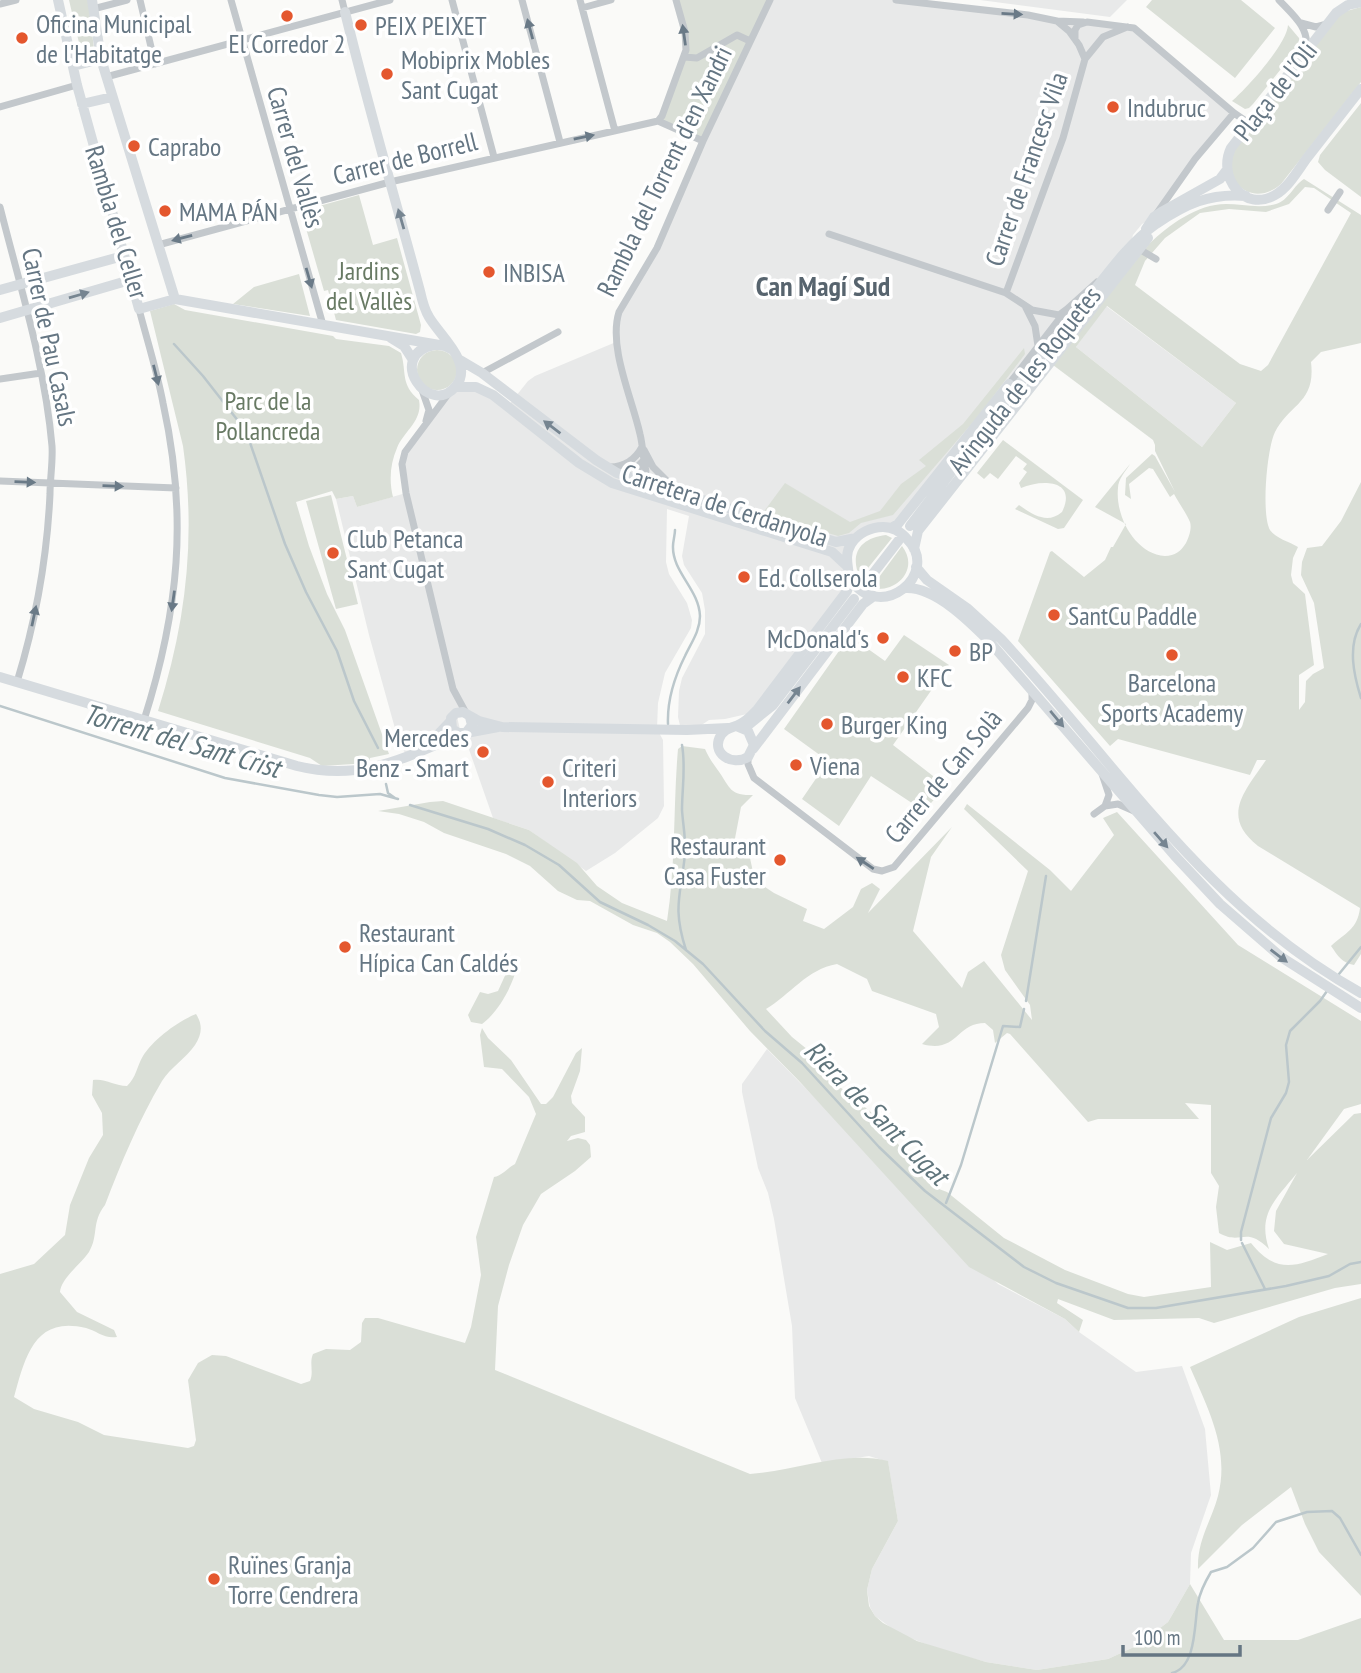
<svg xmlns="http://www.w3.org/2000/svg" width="1361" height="1673" viewBox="0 0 1361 1673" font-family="'PT Sans Narrow',sans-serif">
<rect width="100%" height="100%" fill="#fafaf8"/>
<path fill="#e8e9e9" d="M770,0h126l238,28 100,85 -84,107 -8,4 -9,11 -4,15 -231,274 -16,3 -30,15 -3,43 -82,112 -20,17 -22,5 -16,1 -15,10h-13l-3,-13 1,-26 3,-13 23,-44v-24l-3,-17 -18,-28 -2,-9 7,-40 -22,-7 -1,53 3,12 18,29 5,17 -1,8 -26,45 -7,30 -1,26 6,11 1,66 -6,12 -43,35 -29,18 -57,-41 -36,-12 -28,-80 5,-21 -14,-5 5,22 -54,24 -11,-26 -27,-97 -33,-136 17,-3 4,11 49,-14 -1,-41 47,-62 13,-4 43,20 20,-25 7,-5 81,-34v-19l29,-51z
M980,0h147l-17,17z
M1106,306l130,97 -34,44 -126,-100z
M767,1049l231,235 67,35 14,13 57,40 46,-6 23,63 6,66 -20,58 -1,31 -22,38 -32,24 -28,13 -71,11 -51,-8 -48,-13 -40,-16 -23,-17 -5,-9 -3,-17 5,-21 26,-48 -10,-59 -19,-6 -47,7 -27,-65 -3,-72 -18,-107 -6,-26 -10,-25 -16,-76v-8z"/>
<path fill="#dadfd7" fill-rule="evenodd" d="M69,0h19l7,57 -12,3z
M676,0h94l-67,141 -45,-20 28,-71z
M1152,0h89l34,28 -40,50 -89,-71z
M1361,7v75l-80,102c-26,23 -58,2 -49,-31l104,-134 7,-7z
M1288,25l11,13 1,7 -47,59 -4,4 -4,1 -13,-8c15,-13 55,-57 56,-76z
M1361,103v94l-36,-27 -7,-8 2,-7z
M1304,179l57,36v128l-40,9 -10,10c5,41 -22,42 -36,70 -8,16 -14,82 -5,98 5,8 20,12 28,17l-5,11 -2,17 2,8 12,11 9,71 -15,10v35l6,-8 1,-21 7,-7 11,-6 -10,-65 -13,-28 1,-13 5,-14 15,-2 19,-25 20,-39v472l-7,11c-12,-2 -16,-9 -23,-19 15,-14 26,-16 29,-38l-102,-62c-38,-30 -13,-55 8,-86h-9l-7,15 -132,-36 -8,7 -92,-105 32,-89 2,-1 32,26 21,-17 6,-13h2l13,-23 -31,-17 35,-43c-4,7 -12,15 -12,24 -3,28 17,66 47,68 10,0 16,-5 21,-13 3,-6 6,-15 4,-21 -4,-9 -11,-19 -16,-28l-4,3 -17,-28 -4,-1 -20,16 2,15 -6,-4 1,-17 26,-24 3,2 20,36 -20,-41v-6l-2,-5 -100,-75 96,-121c20,-19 48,-40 77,-40 16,0 33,5 50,0 12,-3 18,-19 28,-25zM1305,187l9,1 37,25 -83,152 -7,6 -21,-7 -105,-79 10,-24 20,-23 35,-25 29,-4 37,3 23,-8zM1107,306l129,97 -34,44 -126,-100z
M359,195l14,50 24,-7 24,87 -1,7 -4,2 -80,-14 -8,-30 -4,1 -23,-80z
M299,274l11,42 -77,-12 21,-17z
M174,304l11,6 148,26 3,3 53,7 12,7c6,20 -1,31 18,47 4,21 -15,31 -22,48 -7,16 -8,33 -4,49l-36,10 -4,-11 -17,3 -4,-8 -36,11 13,44 18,48 18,36 44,124 -19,4 -1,5 -47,3 -12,-8 -152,-47c28,-88 38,-173 25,-265l-33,-135z
M1024,348l1,6 -45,60 -87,101 -32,8 -12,10 -11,3 -71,-21 -2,-5 20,-27 65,39 30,-11 21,-27 25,-18 -7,-6 44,-36z
M417 370a20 20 0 1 1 40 0a20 20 0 1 1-40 0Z
M1003,440l80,60 -19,28 -6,1 -43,-20 4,-4c13,9 28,20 43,7 16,-33 -21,-33 -41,-24l-2,-5 8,-11 -4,-3 4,-5 -11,-8 -18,23 -8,-6 -6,6 -7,-6z
M331,495l27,109 -22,5 -30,-108z
M886,535l6,3 -32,40c-11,-24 0,-40 26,-43z
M902,546c18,23 -6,48 -31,42z
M904,635l45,30 -56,80 53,41 -22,25 -53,-35 -32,50 -37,-27 26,-38 -44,-32 62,-88 8,-2 31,22z
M682,746l23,3c4,9 7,13 12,20 13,17 11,27 36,26l-12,12 -9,47 18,4 3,14 -3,5 24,16 33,16 -4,12 21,8 29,-22 8,-18 11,-6 8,6 -12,24 84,-86 -21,30 -18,74 49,57 6,-16 16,-11 48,59 -2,-15 -25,-35 -4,-15 27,-84 -64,-62 3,-5 83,66 21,21 43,-56 -11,-17 14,-6 121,133 123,76v83l-17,5 -37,51 47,-46 7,-1v171l-26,4 -121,35 -15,-5 -85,2 -56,-21 -1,4 26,17 -4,12 -14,-13 -96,-52 -169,-185 -50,-51 -57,-67 -23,-22 -13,-9 -24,-8 -43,-24 -13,-1 -19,-9 -28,-25 -24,-12 -62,-21 -20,-11 -25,-8 -21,-3 52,-9 13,-1 86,29 48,33 20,23 25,17 45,18c9,-57 6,-115 11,-172zM837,964l30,15 5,12 64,23 3,13 -17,17c35,10 34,-21 63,-21l8,7 2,13 12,-10 3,1 78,88 10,-3h101l-14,-16 26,2v68l8,13 -3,21 3,26c23,13 26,-8 50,16 -12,-35 7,-50 28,-76l-21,38 -2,20 10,13 44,10c-33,13 -52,20 -77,-11l-24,7 -17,-8 1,45 -67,10 -16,-3 -63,-24 -61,-32 -57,-46 -16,-6 -54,-69 -42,-34 -22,-29 -21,-17 -26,-28c24,-14 41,-40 71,-45z
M515,961h3c-3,21 -19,51 -36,63l-11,-2 -3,-7 12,-23 8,2 10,-3 10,-22z
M196,1014c7,11 6,20 -1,31 -9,13 -24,22 -33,36 -23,39 -41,82 -57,124 -14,18 -6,30 -16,47 -8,12 -28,26 -29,40l17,20 37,18 3,7c-13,2 -20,-6 -31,-9 -52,-13 -61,30 -72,69l20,12 44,13 26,13 84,13 6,-2 2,-6 -8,-60 10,-17 14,-8 14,1 75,28 9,-3c4,-9 -1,-18 3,-27l13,-5 24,1 11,-8 1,-19 3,-5h13l87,25 6,-16 10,-52 -5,-38 18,-60c9,-2 13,-9 21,-13l21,-50 -7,-17 -27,-28 -18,-2 -4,-32 2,-7 6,10 23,22 30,44h5l7,-7 23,-44 6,-5 -2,23 -9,25 1,7 13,14v15l-14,4 -4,5 11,-3 8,2 4,5 1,12 -16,14 -34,23 -18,31 -14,40 -11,41 -3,64 255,104c45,-3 94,-24 138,-13l10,60 -26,48 -5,21 2,16 6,10 8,7 34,18 69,21 51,8 71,-11 28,-13 32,-24 22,-38 34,56h74l63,-22v55h-1361v-399l34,-10 31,-29 5,-30 19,-47 14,-23 -1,-22 -10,-18 1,-15c12,-2 22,6 34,6 9,-8 10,-20 16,-30 10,-16 35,-35 53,-42z
M1361,1298v298l-42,-44 -14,-28 -14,-37 -49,38 -44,44c-1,-29 13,-47 20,-73 12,-47 -10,-87 -28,-129l109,-50z"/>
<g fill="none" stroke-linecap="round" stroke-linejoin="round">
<path stroke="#bbc7cb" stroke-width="2.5" d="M174,344l29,32 43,55 39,113 21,48 31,59 17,50 24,47
M1361,624c-14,22 -7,52 0,74
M0,706l225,72 94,17 18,2 43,-3 18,5
M668,724c-1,-25 6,-46 17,-68 6,-13 15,-25 15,-40 -1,-27 -28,-44 -27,-70 0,-5 2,-11 2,-16
M682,745c4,22 0,44 0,65 1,15 4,29 3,44 -4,41 -13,53 1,96
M386,784l2,9 7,5
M410,805l78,24 37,16 34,20 41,37 48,23 27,16 28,23 62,67 37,32 77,84 46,44 99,76 32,16 72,25h28l130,-22 43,-10 21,-12 11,-2
M1339,974l22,-27
M1026,1001l20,-125
M946,1203l15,-38 42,-139 17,1 4,-18
M1241,1240v-8l30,-114 15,-25 3,-11 -3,-37 4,-14 30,-30 7,-10
M1242,1243l23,46
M1172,1673c25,-6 22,-50 26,-70 2,-12 7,-21 13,-31l16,-5 26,-19 23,-26 31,-10 25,-1 8,7 21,37"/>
<path stroke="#c3c8cc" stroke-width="7" d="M140,0l15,64
M231,0l92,325
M342,0l3,12
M452,0l42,157
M522,0l38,142
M580,0l35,131
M896,0l132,15 29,6 12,10 10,14 6,14
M1279,0c13,14 31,28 27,49
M0,4l16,-4
M582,8l29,-8
M93,9l34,-9
M1057,21l26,1
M1301,23l15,4 11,-3
M1075,39v-9l3,-5 9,-3 47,6 100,85 16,11
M684,57l13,1 40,-23 13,6
M106,77l284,-77
M0,107l77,-22
M658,121l45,20
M0,207c20,79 45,158 52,239 1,16 -2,32 -2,48 -3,65 -14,126 -33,188
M1328,210l12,-18
M1157,213l38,-54 39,-46
M829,234l177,59 26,17 27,5 8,-6
M158,245l232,-63 268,-61 4,-5 24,-66 -1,-18 -9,-32
M1139,249l17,10
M1006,293l57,-155 22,-79 18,-22 24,-10
M1026,308l9,18 3,20
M139,309c8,31 18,62 24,94 25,113 16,207 -19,317
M482,373l76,-41
M0,379l41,-6
M1009,384l58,-75 30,-27
M422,390l7,20 -3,11
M449,393l-44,59 -3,12 4,29 47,196 13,24
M644,450l9,17 22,22
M642,462l-3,3 -2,12 7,11 7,4
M610,467c15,0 25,-7 32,-20
M0,481l176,7
M624,483c10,3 21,-1 22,-12 -3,-12 -3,-25 -6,-37 -8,-36 -32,-87 -21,-122l38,-64 46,-107 67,-141
M748,757v7l6,14 119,91 9,2 12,-4 134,-159 4,-8v-10
M1105,806l13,-2 16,7
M1094,814l11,-8 4,-11 -7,-21"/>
<path stroke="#d6dbdf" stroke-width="10" d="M58,0l19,85 62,224 36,-10 270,47 6,3
M92,0l9,59 74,240
M1361,2l-13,3 -12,8 -105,135c-14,29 13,65 44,47 14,-8 23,-25 32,-37 18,-23 36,-46 54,-69
M345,12c23,94 50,186 75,279 2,9 4,18 9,26 11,19 45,46 27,69 -27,33 -71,-31 -22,-41
M73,66l28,-7
M82,104l30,-7
M1146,229l8,-12 9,-6 57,-32 6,-8
M0,290l123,-34
M0,318l130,-38
M391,338l13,8 9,14
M460,360l22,13 114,87 21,13 219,69 20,-4
M455,387h21l17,8 86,68 33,20 220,69 14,13
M910,526c55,-72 110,-145 168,-215 24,-29 47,-65 78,-87 30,-20 53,-31 90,-28
M891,528l7,-4 111,-140
M914,549l4,-18 230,-293
M916,567l11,13 40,28 34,31c116,125 206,269 360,354
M865,584l34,-44
M906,588c29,-1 63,33 83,53l186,215 45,48 61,53 80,51
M0,677l297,89c64,16 107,-8 164,-32
M470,717l2,8 -6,8h-8l-6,-4 -1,-11 5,-5 7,-1 16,9 23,6 185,3 41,-2
M736,726l12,5 6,14 -6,12c-16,10 -38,-4 -27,-22 5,-8 12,-7 19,-11 7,-3 12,-9 17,-14l90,-119c7,-16 -6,-31 4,-47 7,-11 20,-17 32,-17 10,0 18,5 24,12 35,35 -28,86 -57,39
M747,726l26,-21 81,-106
M466,733l32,-6
M429,744l21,-22
M753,749l110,-145 11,-8"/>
</g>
<defs><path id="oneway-solid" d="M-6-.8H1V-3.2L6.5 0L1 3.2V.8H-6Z" transform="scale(1.75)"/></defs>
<g fill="#6a7a87">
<use href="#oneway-solid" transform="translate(1012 14) rotate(3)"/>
<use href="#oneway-solid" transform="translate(530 29) rotate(-105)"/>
<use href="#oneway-solid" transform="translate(684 35) rotate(-98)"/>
<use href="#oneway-solid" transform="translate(584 137) rotate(-11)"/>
<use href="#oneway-solid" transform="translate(182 238) rotate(165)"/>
<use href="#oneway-solid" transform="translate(309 278) rotate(74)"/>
<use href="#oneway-solid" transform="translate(156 375) rotate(76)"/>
<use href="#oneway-solid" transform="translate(25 482) rotate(2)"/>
<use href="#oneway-solid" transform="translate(113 486) rotate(2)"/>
<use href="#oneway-solid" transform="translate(173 601) rotate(98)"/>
<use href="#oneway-solid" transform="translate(34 616) rotate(-78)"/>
<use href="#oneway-solid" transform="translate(865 863) rotate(-146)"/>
</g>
<g fill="#768591">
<use href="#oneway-solid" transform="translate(401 219) rotate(-106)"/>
<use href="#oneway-solid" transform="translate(79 295) rotate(-16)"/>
<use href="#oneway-solid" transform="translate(552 427) rotate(-143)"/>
<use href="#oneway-solid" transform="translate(794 695) rotate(-53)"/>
<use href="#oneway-solid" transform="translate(1057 719) rotate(50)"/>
<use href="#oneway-solid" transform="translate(1161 840) rotate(49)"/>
<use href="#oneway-solid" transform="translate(1279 956) rotate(37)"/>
</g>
<g fill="#e4572e" stroke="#fff" stroke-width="2.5">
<circle cx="287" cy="16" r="7"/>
<circle cx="361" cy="25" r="7"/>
<circle cx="22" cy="38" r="7"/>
<circle cx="387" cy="74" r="7"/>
<circle cx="1113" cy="107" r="7"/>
<circle cx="134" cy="146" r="7"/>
<circle cx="165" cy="211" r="7"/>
<circle cx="489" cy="272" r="7"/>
<circle cx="333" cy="553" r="7"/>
<circle cx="744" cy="577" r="7"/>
<circle cx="1054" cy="615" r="7"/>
<circle cx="883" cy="638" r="7"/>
<circle cx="955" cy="651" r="7"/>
<circle cx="1172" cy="655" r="7"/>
<circle cx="903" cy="677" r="7"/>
<circle cx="827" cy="724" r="7"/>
<circle cx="483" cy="752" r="7"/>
<circle cx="796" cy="765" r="7"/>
<circle cx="548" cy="782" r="7"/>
<circle cx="780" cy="860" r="7"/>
<circle cx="345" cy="947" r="7"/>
<circle cx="214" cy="1579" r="7"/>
</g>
<g text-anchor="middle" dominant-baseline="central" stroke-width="7" stroke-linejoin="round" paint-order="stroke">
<g font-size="26" fill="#657683" stroke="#fff" text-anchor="start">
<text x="36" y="23">Oficina Municipal<tspan x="36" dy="30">de l'Habitatge</tspan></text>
<text x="375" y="25">PEIX PEIXET</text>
<text x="287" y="43" text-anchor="middle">El Corredor 2</text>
<text x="401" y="59">Mobiprix Mobles<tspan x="401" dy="30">Sant Cugat</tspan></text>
<text x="1127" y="107">Indubruc</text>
<text x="148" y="146">Caprabo</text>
<text x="179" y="211">MAMA PÁN</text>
<text x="503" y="272">INBISA</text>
<text x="347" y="538">Club Petanca<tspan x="347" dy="30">Sant Cugat</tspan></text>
<text x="758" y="577">Ed. Collserola</text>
<text x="1068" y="615">SantCu Paddle</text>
<text x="869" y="638" text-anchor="end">McDonald's</text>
<text x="969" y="651">BP</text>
<text x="917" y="677">KFC</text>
<text x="1172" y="682" text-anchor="middle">Barcelona<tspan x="1172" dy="30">Sports Academy</tspan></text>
<text x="841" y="724">Burger King</text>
<text x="469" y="737" text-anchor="end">Mercedes<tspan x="469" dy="30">Benz - Smart</tspan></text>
<text x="810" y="765">Viena</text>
<text x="562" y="767">Criteri<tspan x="562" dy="30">Interiors</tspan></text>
<text x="766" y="845" text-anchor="end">Restaurant<tspan x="766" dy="30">Casa Fuster</tspan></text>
<text x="359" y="932">Restaurant<tspan x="359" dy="30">Hípica Can Caldés</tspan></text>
<text x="228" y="1564">Ruïnes Granja<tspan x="228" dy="30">Torre Cendrera</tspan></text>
</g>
<g font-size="26" fill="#657683" stroke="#fff">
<text transform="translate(1275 91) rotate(-52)">Plaça de l'Oli</text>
<text transform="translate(296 157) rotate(74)">Carrer del Vallès</text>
<text transform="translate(405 158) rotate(-14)">Carrer de Borrell</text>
<text transform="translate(1026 169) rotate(-71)">Carrer de Francesc Vila</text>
<text transform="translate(664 171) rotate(-64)">Rambla del Torrent d'en Xandri</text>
<text transform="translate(117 222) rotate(73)">Rambla del Celler</text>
<text transform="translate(50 337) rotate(78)">Carrer de Pau Casals</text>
<text transform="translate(1024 380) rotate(-52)">Avinguda de les Roquetes</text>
<text transform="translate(725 505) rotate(18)">Carretera de Cerdanyola</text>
<text transform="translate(943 776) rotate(-50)">Carrer de Can Solà</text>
</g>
<g font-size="26" fill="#687a64" stroke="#fff">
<text x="369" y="270">Jardins<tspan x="369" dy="30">del Vallès</tspan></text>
<text x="268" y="400">Parc de la<tspan x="268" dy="30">Pollancreda</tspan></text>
</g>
<g font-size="28" font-weight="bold" fill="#57646e" stroke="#fff">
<text x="823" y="285">Can Magí Sud</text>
</g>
<g font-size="28" font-style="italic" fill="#60757c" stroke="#fff">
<text transform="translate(182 740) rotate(16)">Torrent del Sant Crist</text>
<text transform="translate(877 1112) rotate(45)">Riera de Sant Cugat</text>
</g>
</g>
<path d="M1123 1645v10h117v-10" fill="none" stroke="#657683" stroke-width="3.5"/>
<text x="1134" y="1645" font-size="21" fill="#657683" stroke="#ffffff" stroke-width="5" paint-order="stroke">100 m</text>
</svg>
